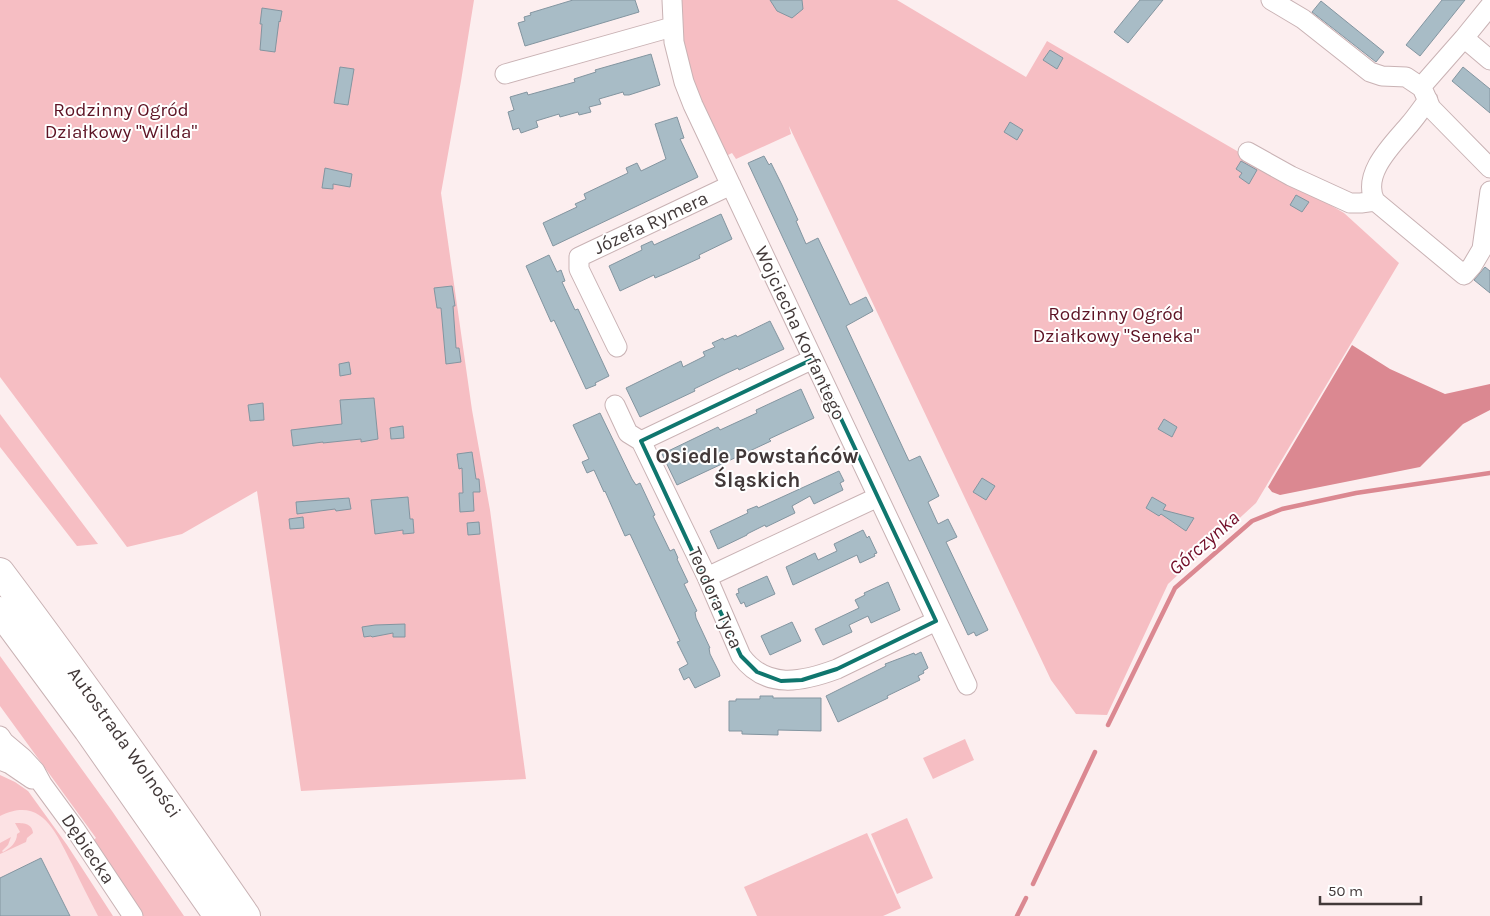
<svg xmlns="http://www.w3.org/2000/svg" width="1490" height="916" viewBox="0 0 1490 916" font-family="Karla,sans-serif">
<rect width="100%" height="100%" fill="#fceeef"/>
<path fill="#fce2e4" d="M28,791l39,54 37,71h-104v-110z"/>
<path fill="#f6bec3" d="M0,0h474l-13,81 -20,112 31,217 18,100 36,269 -225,12 -44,-300 -75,43 -55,13 -127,-170z
M677,0h220l129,77 21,-36 297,172 55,50 -143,240 -88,81 -61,131 -31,-1 -25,-34 -262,-554 2,8 -55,25 -4,-6 -8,4 -40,-97z
M0,414l98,130 -21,2 -77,-99z
M0,656l112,155 72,105h-42l-50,-75 4,-3 -96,-132z
M965,739l9,21 -41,19 -10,-21z
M0,775l15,7 13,9 39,54 46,71h-15c-9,-17 -18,-35 -26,-52 -16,-31 -30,-69 -72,-48z
M907,818l26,60 -36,16 -26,-60z
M15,823c8,0 17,0 18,10l-6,5 -1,4 -26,12v-11l11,-6 -3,8 -6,6 1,1c7,-4 14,-9 14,-18l3,-2z
M867,833l34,75 -18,8h-126l-13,-29z"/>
<path fill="#db8891" d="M1352,345l38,24 55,25 45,-10v26l-27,14 -43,43 -140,28 -8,-3 -4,-5z"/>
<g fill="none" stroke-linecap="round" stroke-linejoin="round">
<path stroke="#db8891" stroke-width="4.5" d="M1108,725l67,-137 77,-67 30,-12 74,-16 134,-20
M1033,884l62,-132
M1017,916l9,-18"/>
</g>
<path fill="#a8bcc6" stroke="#8395a0" d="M573,0h62l4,12 -114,34 -7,-23 7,-2 -1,-4 7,-2 -1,-2z
M770,0h32l1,9 -11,9 -15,-7z
M1140,0h23l-35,43 -14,-11z
M1442,0h23l-45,56 -14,-11z
M1321,1l63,51 -8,10 -64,-50z
M262,8l20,3 -2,11 -1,-1 -4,31 -15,-2 2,-26h-2z
M1050,50l13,8 -6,11 -14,-9z
M651,54l9,31 -31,10h-5l-1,-3 -24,7 2,5 -12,3 2,5 -12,3 -1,-3 -18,5 -1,-3 -23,7 2,6 -17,6 -2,-5 -6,2 -5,-18 6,-2 -4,-13 17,-5 1,3 47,-13 -1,-3 22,-7 -1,-2z
M340,67l14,2 -6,36 -14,-2z
M1463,67l27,22v24l-38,-32z
M677,117l7,21 -4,1 18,38 -145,69 -10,-23 34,-16 -2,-3 11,-5 -2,-5 44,-21 -2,-5 11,-5 4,8 25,-12 -11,-35z
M1010,122l13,8 -6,10 -13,-8z
M764,156l5,9 2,-2 11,22 16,35 -2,1 10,23 12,-6 32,67 16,-8 7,14 -27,15 63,135 11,-5 19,40 -11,6 10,22 10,-5 9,18 -11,5 42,88 -12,6 -2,-4 -6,3 -220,-472z
M1241,161l16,9 -8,14 -10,-7 3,-4 -6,-4z
M325,168l27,6 -2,13 -17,-3v5l-11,-1z
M1296,195l13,7 -7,10 -12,-7z
M721,214l11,25 -33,16 1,3 -33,15 -12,5 -1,-3 -34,16 -11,-25 33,-16 -1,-4 11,-5 2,4z
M549,255l8,17 4,-2 4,11 -3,1 13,28 3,-1 31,67 -14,7 1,2 -10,4 -32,-69 -3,2 -25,-56z
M1485,267l5,4v22l-16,-13z
M452,286l3,20h-2l3,42h3l2,14 -15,2 -5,-56h-4l-3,-20z
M770,321l14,28 -45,21 -1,-2 -11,5 -33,16 1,2 -55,26 -14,-29 55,-27 2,6 22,-11 -2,-4 12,-5 -3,-4 11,-5 1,2 12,-5 1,2z
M349,362l2,12 -11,2 -1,-12z
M801,389l13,29 -45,21 2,2 -94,44 -15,-31 56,-27 2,3 13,-6 24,-11 -1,-3z
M374,398l4,41 -17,3v-3l-38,4v-1l-30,4 -2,-16 51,-6 -2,-24z
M263,403l1,17 -14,1 -2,-16z
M600,413l32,66 4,6 4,-2 15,32 -2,1 17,35 4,-2 4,9 -1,1 11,23 -4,2 13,27 -2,1 1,6 14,30h-1l1,6 9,18 1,4 -25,12 -6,-11 -5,3 -5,-11 9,-5 -11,-22 3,-1 -50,-107 -5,2 -20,-45 -1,1 -10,-22 -7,3 -5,-11 7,-3 -16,-34z
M1164,419l13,8 -5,10 -14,-8z
M403,426l1,12 -13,1 -1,-11z
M472,452l4,27h3l1,13h-7l1,19 -14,1 -1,-19h4l-1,-25 -3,1 -2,-15z
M839,471l5,10 -4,2 3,7 -29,14 -4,-8 -18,10 3,7 -29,14 -1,-2 -18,9v1l-29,14 -8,-18 38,-18 -1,-3 10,-4 1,2z
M982,478l13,8 -9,14 -13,-8z
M408,497l2,22h3l1,14 -11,1v-4l-28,4 -4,-34z
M1152,497l14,8 -3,5 31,8 -8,13 -25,-17 -2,2 -13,-8z
M349,498l2,11 -15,2 -1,-2 -38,5 -1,-12z
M303,517l1,11 -14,1 -1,-10z
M479,522l1,12 -12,1 -1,-12z
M863,530l4,8 2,-2 8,17 -3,1 1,2 -15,7 -3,-8 -64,30 -7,-18 29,-14 3,7 19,-9 -3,-7z
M767,576l8,18 -29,13 -2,-5 -3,2 -5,-10 3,-1 -1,-4z
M888,582l12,28 -29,13 -3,-7 -19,9 3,7 -29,13 -8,-16 44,-21 -4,-8 10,-5 -1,-2z
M792,622l9,19 -31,14 -9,-19z
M405,624v13h-12v-4l-21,4 -1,-1 -7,1 -2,-10 13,-2z
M921,652l7,16 -5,3 1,2 -6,3 2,4 -33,16 1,2 -50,24 -12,-26 60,-30 -1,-2 29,-11 1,2z
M760,696h13v2h48v33l-43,-1v5l-36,-1v-3h-13v-30h7v-2h24z
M41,858l29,58h-70v-38z"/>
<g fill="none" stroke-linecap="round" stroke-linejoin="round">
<g stroke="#c9b2b4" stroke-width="21">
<path id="minor" d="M672,0l2,42 10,40 9,23 274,580
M1271,0l32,19 67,53 12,4 24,1 15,10
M1464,38l26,22
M505,74l167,-47
M1421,87l43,-49 26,-32
M1423,90l8,18 59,60
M1428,100c-6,8 -12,17 -19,25 -16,19 -48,49 -34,76l89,74 8,-9 10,-17 8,-58
M1248,152l43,24 59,27h11l14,-2
M617,347l-38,-78v-12l152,-72
M615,405l13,28 13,8 66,136 34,79c25,34 61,26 96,13l99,-48
M641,441l172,-82
M707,577l171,-80
M0,736l4,6 19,16 12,13 7,13 33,45 58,87
M0,760l10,4 22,15"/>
</g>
<g stroke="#c9b2b4" stroke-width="30">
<g id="highway">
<path id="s1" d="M0,572c85,113 166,228 246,344"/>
<path d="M0,611l88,119 130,186"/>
</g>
</g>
<use href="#minor" stroke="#fff" stroke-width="19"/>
<use href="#highway" stroke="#fff" stroke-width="28"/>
</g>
<path fill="none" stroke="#0f766e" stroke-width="4" stroke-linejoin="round" d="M813,359l123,262 -99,48 -35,11 -21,1 -24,-9 -16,-16 -100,-215z"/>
<g text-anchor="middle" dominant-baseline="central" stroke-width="4" stroke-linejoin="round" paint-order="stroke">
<g font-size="19" fill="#5d1324" stroke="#fff">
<text x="121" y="110">Rodzinny Ogród<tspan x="121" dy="22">Działkowy "Wilda"</tspan></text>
<text x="1116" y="314">Rodzinny Ogród<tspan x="1116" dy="22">Działkowy "Seneka"</tspan></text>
</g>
<g font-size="19" fill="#423939" stroke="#fff">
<text transform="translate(651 223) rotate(-25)">Józefa Rymera</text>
<text transform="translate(800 333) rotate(65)">Wojciecha Korfantego</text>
<text transform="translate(715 598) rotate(66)">Teodora Tyca</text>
<text stroke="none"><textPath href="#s1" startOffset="211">Autostrada Wolności</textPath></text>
<text transform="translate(88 849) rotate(56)">Dębiecka</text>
</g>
<g font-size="20" font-style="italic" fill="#720e29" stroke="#fff">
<text transform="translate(1204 543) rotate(-41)">Górczynka</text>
</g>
<g font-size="21" font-weight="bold" fill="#423939" stroke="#fff">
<text x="757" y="456">Osiedle Powstańców<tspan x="757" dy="24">Śląskich</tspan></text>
</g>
</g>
<path d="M1320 896v8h101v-8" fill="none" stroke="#423939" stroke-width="2.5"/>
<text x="1328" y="896" font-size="15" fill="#423939" stroke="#ffffff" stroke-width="4" paint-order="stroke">50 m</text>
</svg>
